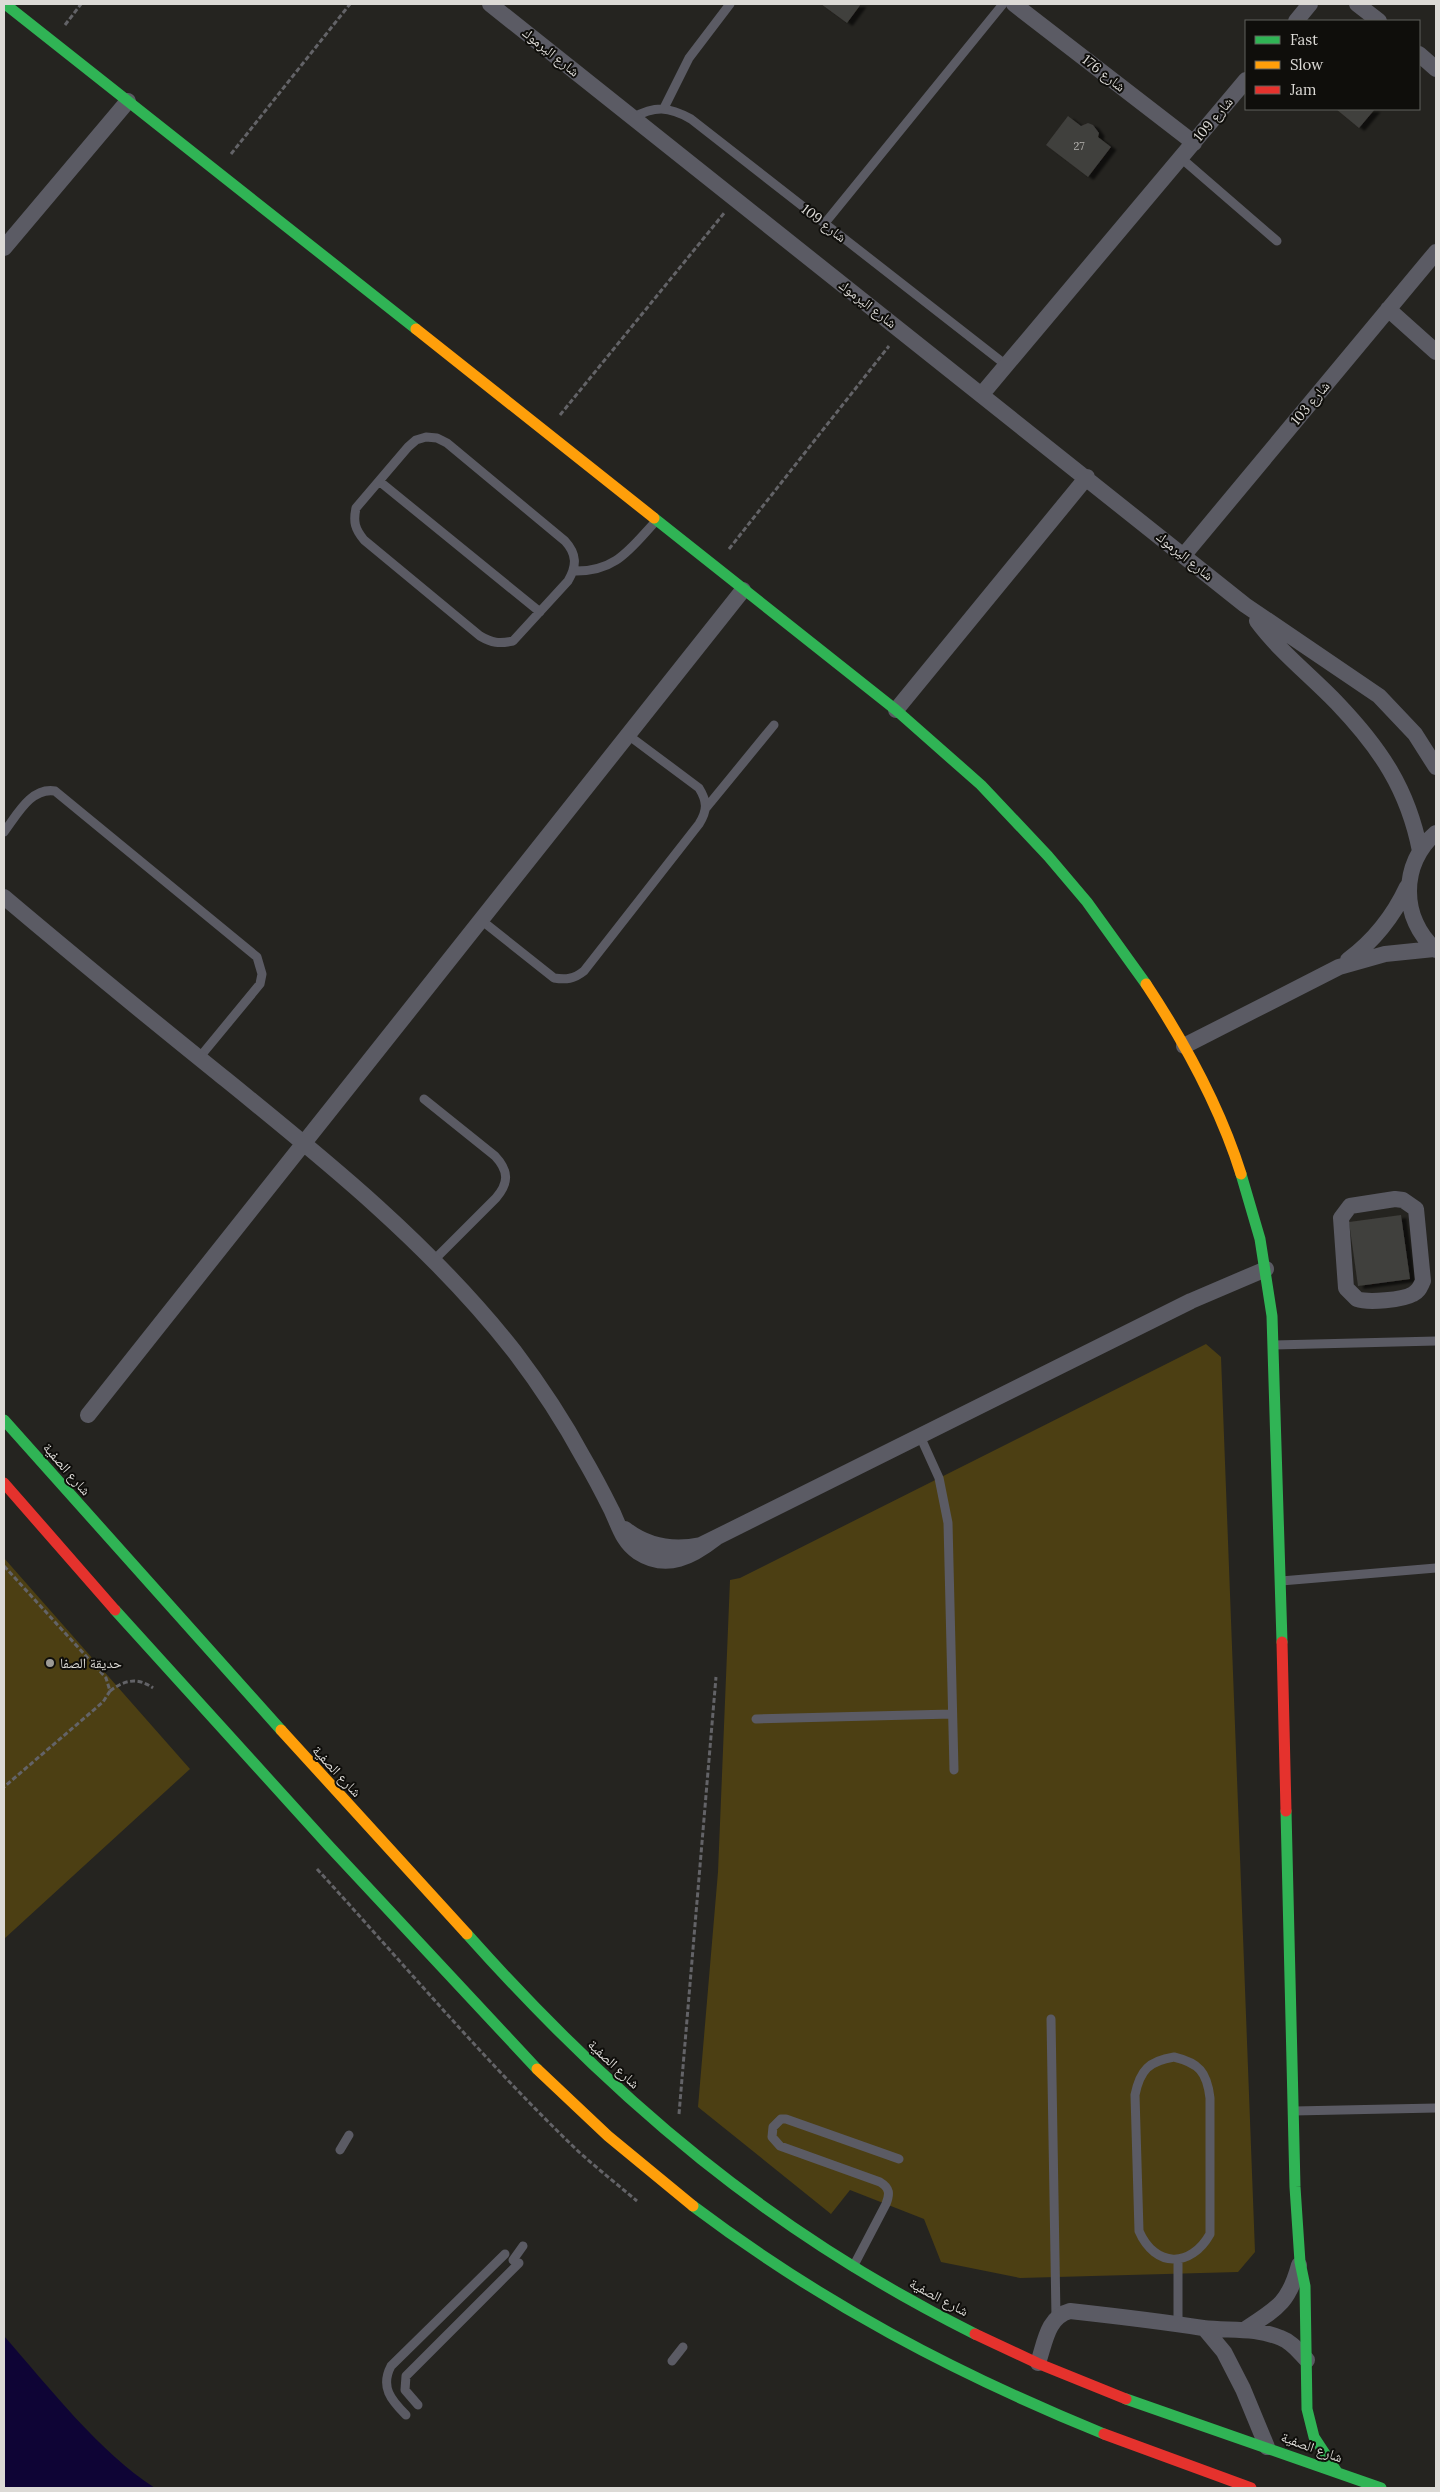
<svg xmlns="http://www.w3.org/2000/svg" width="1440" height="2492" viewBox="0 0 1440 2492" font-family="Lora,'Noto Naskh Arabic',serif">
<defs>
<filter id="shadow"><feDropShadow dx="5.5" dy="3" stdDeviation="1" flood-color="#0009"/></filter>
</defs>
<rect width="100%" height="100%" fill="#252420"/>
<path fill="#4c3f13" d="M1206,1344l15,13 34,895 -17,20 -218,6 -79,-16 -17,-43 -74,-29 -19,24 -133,-107 20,-235 12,-292 10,-2z
M4,1558l186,211 -186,170z"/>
<path fill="#0e0435" d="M4,2336c44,50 96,117 151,152h-151z"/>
<path fill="#403f3c" filter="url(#shadow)" d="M821,4h40l-14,19z
M1336,109h39l-16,19z
M1068,116l13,10 7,-3 5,2 6,8 -1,4 13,10 -23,30 -42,-32z
M1401,1215l9,64 -52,7 -9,-64z"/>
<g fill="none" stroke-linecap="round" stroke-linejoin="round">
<path stroke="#636367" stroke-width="3" stroke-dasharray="5 2.5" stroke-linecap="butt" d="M65,25l16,-21
M231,154l119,-150
M560,415l165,-203
M729,549l160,-203
M4,1566l102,112 4,13 -7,11 -99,85
M110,1691c14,-11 28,-14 43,-3
M317,1869c87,95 169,194 262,283 19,17 39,33 58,49
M679,2114l37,-437"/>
<path stroke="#5b5b64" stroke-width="9" d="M664,108l25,-50 41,-54
M632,118c23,-12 36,-12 59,1l315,246
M1181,158l96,83
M825,223l178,-219
M426,437l11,1 10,5 118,98c12,13 12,25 3,40l-55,60c-14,3 -21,2 -33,-5l-116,-96c-9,-11 -11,-18 -8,-32l52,-61 8,-7z
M379,481l161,131
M574,571c42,1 56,-22 82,-50
M706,808l68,-83
M4,832c13,-17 27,-45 51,-41l202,166 5,17 -2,10 -61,74
M481,920l73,58c12,2 20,1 30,-7l115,-147c9,-14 8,-23 0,-36l-71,-53
M424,1099l71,57c14,15 14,27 1,42l-61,61
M1274,1345l162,-4
M920,1436l19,42 9,45 6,247
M1281,1581l155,-13
M756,1719l196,-5
M1051,2019l5,298
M1174,2057c25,6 33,15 36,41v136c-19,34 -55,34 -71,-3l-4,-136c5,-25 14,-34 39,-38z
M1294,2111l142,-3
M340,2150l9,-15
M513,2260l10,-14
M853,2267l33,-63c4,-10 4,-16 -6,-22l-100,-36 -8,-9 1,-10 8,-8h5l113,40
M1178,2322v-62
M672,2361l11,-14
M418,2405l-13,-15 1,-14 113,-113
M406,2415c-15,-15 -26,-28 -15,-49l114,-112"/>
<path stroke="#5b5b64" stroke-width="16" d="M490,4l755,601 134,91 36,38 21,33
M1014,4l180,139
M1357,4l22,17
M1296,21l14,-17
M1419,54l17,15
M4,248l124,-147
M1388,309l48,43
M982,394l264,-314
M1184,555l252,-303
M1257,621c23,31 53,54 80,82 43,45 71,86 83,148
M896,710l191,-233
M1436,833c-36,30 -36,86 0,117
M4,897c71,60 143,119 215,177 105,85 211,170 295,277 25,33 49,69 69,106 10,17 20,36 29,54 7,15 11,31 26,41 29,19 55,4 78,-14
M1348,960c27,-20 45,-43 59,-73
M1184,1046l155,-79 46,-13 49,-5
M1395,1199l8,1 13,9 7,72c-3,6 -4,10 -10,13 -10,6 -45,9 -56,5l-11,-11 -5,-70 9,-12z
M88,1415l655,-825
M625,1529c23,18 48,22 76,16l490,-244 75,-32
M1204,2328l20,24 19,37 24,58
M1247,2328c31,-20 42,-26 52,-63
M1038,2363c7,-20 9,-46 32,-52 45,5 89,10 133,17 27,3 52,-1 78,10 11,4 18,14 26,22"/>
<path stroke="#30b455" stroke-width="11" d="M5,4l411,325
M654,518l242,192 85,75 67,71 39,46 59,82
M1241,1174l19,65 12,77 10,326
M4,1420l277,310
M115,1610l214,236 208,223
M1286,1811l9,376 5,75 5,24 2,123 7,28 23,35
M467,1934c150,168 305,299 508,400
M693,2206c129,97 261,167 411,228
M1126,2399l255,89"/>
<path stroke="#ff9f0a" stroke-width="11" d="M416,329l238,189
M1146,984c39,59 74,123 95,190
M281,1730l186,204
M537,2069l71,67 85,70"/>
<path stroke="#e5322d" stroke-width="11" d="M4,1483l111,127
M1282,1642l4,169
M975,2334l62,29 89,36
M1104,2434l147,54"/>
</g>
<circle fill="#9c9a96" stroke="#0f0e0b" stroke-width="2" cx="50" cy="1663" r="5"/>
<g text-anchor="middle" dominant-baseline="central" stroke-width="4" stroke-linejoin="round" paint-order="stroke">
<g font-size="11" fill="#b5b3b0">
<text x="1079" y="146">27</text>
</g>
<g font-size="14" fill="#dcdad6" stroke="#0f0e0b">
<text transform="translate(551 52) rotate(39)">شارع اليرموك</text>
<text transform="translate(1104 73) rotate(38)">شارع 176</text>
<text transform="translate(1213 119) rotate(-50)">شارع 109</text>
<text transform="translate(824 223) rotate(38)">شارع 109</text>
<text transform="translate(868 304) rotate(38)">شارع اليرموك</text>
<text transform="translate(1310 403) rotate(-50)">شارع 103</text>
<text transform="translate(1185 556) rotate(39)">شارع اليرموك</text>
<text transform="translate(67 1469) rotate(49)">شارع الصفية</text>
<text transform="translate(337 1771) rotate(47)">شارع الصفية</text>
<text transform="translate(614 2064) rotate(43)">شارع الصفية</text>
<text transform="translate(939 2297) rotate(28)">شارع الصفية</text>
<text transform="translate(1312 2447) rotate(20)">شارع الصفية</text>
</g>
<g font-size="14" fill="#dcdad6" stroke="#0f0e0b" text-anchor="start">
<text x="60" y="1663">حديقة الصفا</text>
</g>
</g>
<rect width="1440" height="2492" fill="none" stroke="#dcdad6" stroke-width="10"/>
<rect x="1245" y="20" width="175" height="90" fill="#0f0e0b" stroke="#61605c"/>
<rect x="1255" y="36" width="25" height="8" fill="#30b455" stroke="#61605c"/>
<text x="1290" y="45" font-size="15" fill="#dcdad6">Fast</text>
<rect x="1255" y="61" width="25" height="8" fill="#ff9f0a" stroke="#61605c"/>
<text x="1290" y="70" font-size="15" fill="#dcdad6">Slow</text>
<rect x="1255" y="86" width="25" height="8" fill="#e5322d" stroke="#61605c"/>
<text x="1290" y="95" font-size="15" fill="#dcdad6">Jam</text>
</svg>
